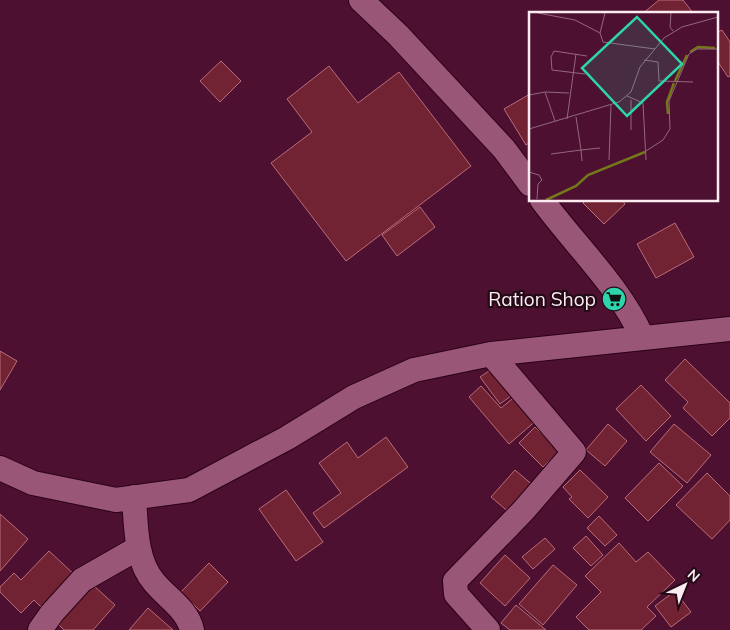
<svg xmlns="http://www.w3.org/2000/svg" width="730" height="630" viewBox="0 0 730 630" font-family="Mulish,sans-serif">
<rect width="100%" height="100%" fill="#4d1031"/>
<path fill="#712233" stroke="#ba6d78" d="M659,0h24l11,14h-52z
M722,30l8,12v34l-2,1 -12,-18v-26z
M221,61l20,20 -21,21 -20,-21z
M329,66l29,37 41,-31 72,94 -125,95 -75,-98 41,-31 -25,-33z
M530,94v48l-4,3 -22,-36z
M586,200h36l3,4 -21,20 -21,-21z
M420,207l15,20 -38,29 -15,-21z
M675,223l19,34 -38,21 -19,-34z
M0,351l17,10 -17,29z
M685,359l45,44v15l-18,18 -29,-28 5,-6 -23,-22z
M495,367l20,26 -15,11 -20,-27z
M641,385l30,31 -25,25 -30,-32z
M481,386l20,22 16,-13 21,24 -29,25 -40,-47z
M608,424l19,17 -22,25 -19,-16z
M674,424l37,31 -24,28 -37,-31z
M535,427l25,24 -17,16 -24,-24z
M386,437l22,30 -84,61 -11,-15 28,-20 -22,-30 28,-21 11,16z
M659,463l24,23 -35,35 -23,-23z
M515,470l20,17 -24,27 -20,-17z
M580,470l28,27 -20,21 -19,-19 3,-2 -9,-10z
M707,473l23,23v24l-18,19 -36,-34z
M286,490l37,52 -27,19 -37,-52z
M0,514l28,25 -28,32z
M599,516l18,19 -12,11 -18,-18z
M586,536l17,19 -12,11 -18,-18z
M545,538l10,11 -22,20 -11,-12z
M619,543l17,19 12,-10 27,28 -28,27 9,9 -15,14h-52l-13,-13 25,-25 -16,-16z
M49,551l29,27 -33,33 -11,-11 -13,13 -21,-21v-5l14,-14 7,7z
M505,555l25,23 -25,28 -25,-23z
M209,563l19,19 -28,29 -19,-19z
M553,565l24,20 -34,40 -24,-21z
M93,585l22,20 -22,25h-29l-6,-6z
M675,591l16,21 -20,15 -16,-21z
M516,605l30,25h-36l-9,-7z
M148,608l25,22h-44z"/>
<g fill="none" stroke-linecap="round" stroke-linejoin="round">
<g stroke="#2b0018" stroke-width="26">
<path id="minor" d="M361,0l37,35 106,114 26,35
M542,200c33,45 78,87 100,137
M0,468l33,15 83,17 73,-10 98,-52 67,-41 60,-27 77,-16 239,-25
M134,497c2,27 1,63 20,85 13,16 33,27 38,48
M40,630l12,-17 30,-33 56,-32
M488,630l-32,-36 -1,-13 68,-70 51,-59 -83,-98"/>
</g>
<use href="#minor" stroke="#9a5676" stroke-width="24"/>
</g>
<defs>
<g id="supermarket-disc" transform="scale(1.25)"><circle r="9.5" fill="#2cd5ab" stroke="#240917"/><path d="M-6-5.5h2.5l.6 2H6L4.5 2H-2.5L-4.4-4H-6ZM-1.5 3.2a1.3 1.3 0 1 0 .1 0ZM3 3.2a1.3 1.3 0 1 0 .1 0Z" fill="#111"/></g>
</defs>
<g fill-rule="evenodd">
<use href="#supermarket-disc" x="614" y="299"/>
</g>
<g text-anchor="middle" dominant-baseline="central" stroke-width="4.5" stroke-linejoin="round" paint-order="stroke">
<g font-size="19" fill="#fcecf2" stroke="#240917" text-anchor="end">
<text x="596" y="299">Ration Shop</text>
</g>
</g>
<g transform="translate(529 12)">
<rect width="189" height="189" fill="#4d1031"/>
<path fill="none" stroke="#74771a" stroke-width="2.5" d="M161,40l8,-5 17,1M146,69l12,-26M139,102l-1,-12 7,-19M17,188l30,-14 12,-11 57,-23"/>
<path fill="none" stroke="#93687e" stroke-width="1" d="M9,1l37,7 25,13M76,1l-5,20 3,9 52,7M142,1l-1,14 3,4M115,48l14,2 1,19 34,1M56,62l-33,-4 -1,-13 3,-6 33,5M16,80l24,1M0,83l16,-3 10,29M98,84l16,7 3,57M47,105l5,33 19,-2M38,107l9,-65M0,117l90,-27 12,-10 9,-25 24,-29 18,-11 36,-10M102,118v-30M117,139l17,-11 7,-11 -1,-28 20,-47 8,-5h21M22,142l30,-4 1,11M80,148l2,-55M0,160l10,3 3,5 -4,4 -1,15"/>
<path fill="#2cd5ab" fill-opacity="0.15" stroke="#2cd5ab" stroke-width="2.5" d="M108,5l45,47 -55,52 -45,-48z"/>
<rect width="189" height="189" fill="none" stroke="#fcecf2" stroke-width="2.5"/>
</g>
<g transform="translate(685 585) rotate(43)" stroke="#240917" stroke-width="4" paint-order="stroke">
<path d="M0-4L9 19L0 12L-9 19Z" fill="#fcecf2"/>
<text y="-8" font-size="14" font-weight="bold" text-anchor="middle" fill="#fcecf2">N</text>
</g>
</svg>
